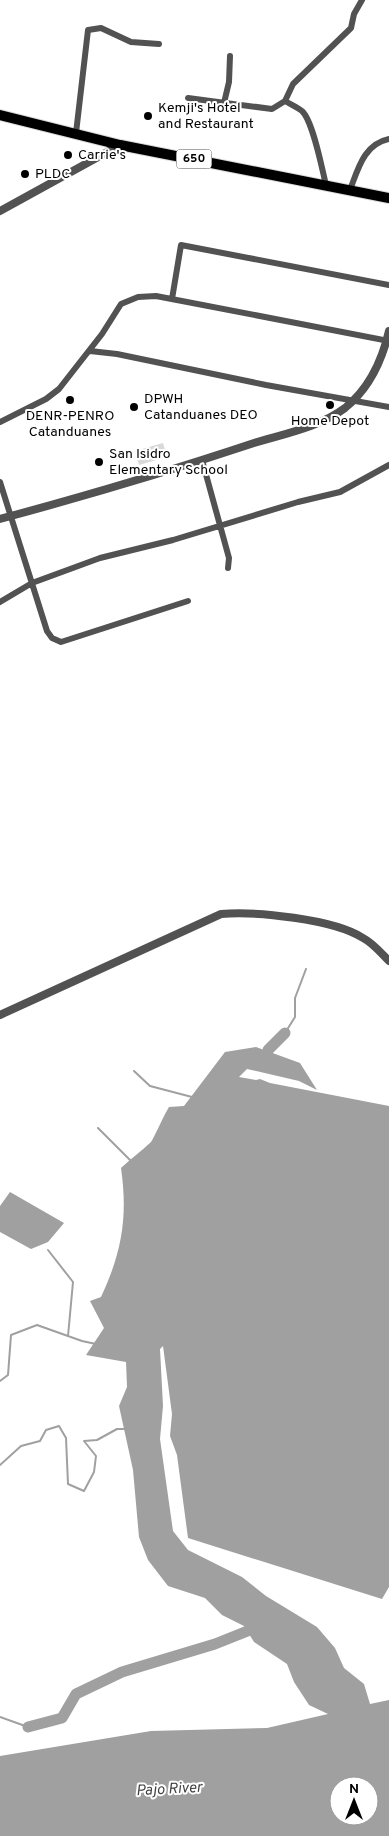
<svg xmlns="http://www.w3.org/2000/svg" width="389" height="1836" viewBox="0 0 389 1836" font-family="Overpass,sans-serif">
<rect width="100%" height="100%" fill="#fff"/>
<path fill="#d9d9d9" d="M163,443l4,14 -28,8 -4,-14z"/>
<path fill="#a0a0a0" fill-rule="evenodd" d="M256,1047l44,16 17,27 -18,-9 -52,-12 -8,8 17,3 4,-1 10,4 119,23v481l-7,12 -194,-61 -11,-83 -7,-19 2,-22 -9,-68 -3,3 3,57 -3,33 13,92 15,19 54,27 24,19 51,31 18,21 9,20 20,16 6,20 19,-4v136h-389v-80l151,-25 116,-3 61,-14 -19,-9 -15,-23 -7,-18 -33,-22 -10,-16 -22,-11 -17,-17 -37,-12 -20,-26 -9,-23 -6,-67 -14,-64 8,-19 -1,-25 -40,-7 18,-27 -14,-27 11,-4c21,-45 27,-80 20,-129 9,-9 21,-17 30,-26 3,-4 13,-27 18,-35l15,-1 41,-54zM339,1786h30v30h-30z
M10,1192l54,31 -16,19 -17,7 -31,-17v-26z"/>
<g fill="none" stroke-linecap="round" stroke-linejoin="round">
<path stroke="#a0a0a0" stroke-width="2" d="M285,1033l10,-16v-19l11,-29
M134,1071l16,15 42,11
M98,1128l32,32
M48,1250l25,32 -5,54
M0,1381l8,-6 3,-40 26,-10 45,16 14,3
M0,1465l21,-19 19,-5 6,-11 13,-4 7,12 2,46 16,7 10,-19 2,-16 -12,-15 13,-1 20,-11h8
M0,1717l28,10"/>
<path stroke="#a0a0a0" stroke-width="11" d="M258,1059l9,-2 1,-7 17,-17
M28,1727l34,-9 14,-24 46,-22 93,-28 45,-18"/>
<g stroke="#dbdbdb" stroke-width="12">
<path id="primary" d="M0,115l120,30 269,53"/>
</g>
<path stroke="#525252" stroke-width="6" d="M188,98l84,11 13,-8
M224,103l5,-21 1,-26
M76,133l12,-103 13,-2 30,14 28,2
M326,185c-4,-16 -13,-64 -24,-74 -5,-4 -12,-7 -17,-10l8,-17 58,-56 3,-14 8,-14
M350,190c8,-21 14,-46 39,-51
M172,299l9,-54 208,40
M90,351l27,3 149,31 123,22
M0,422l46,-23 13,-10 43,-55 19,-30 17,-7 18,-1 233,45
M202,460l27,98 -1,10
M0,482l47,149 5,7 9,4 127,-41
M0,602l32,-19 68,-25 73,-18 125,-38 42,-10 49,-27"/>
<path stroke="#525252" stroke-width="8" d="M0,211l120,-66
M0,519c85,-23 170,-48 254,-76 29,-9 66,-16 91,-35 25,-20 37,-47 44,-77
M0,1015l221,-101c34,-3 113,5 142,24 10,5 18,15 26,23"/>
<use href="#primary" stroke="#000" stroke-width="10"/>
</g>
<g fill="#000" stroke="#fff" stroke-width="2">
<circle cx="148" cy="116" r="5"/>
<circle cx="68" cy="155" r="5"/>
<circle cx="25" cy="174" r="5"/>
<circle cx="70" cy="400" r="5"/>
<circle cx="330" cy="405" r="5"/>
<circle cx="134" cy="407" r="5"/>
<circle cx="99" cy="462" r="5"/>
</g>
<g text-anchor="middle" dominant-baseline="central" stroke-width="4" stroke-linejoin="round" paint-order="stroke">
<rect fill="#fff" stroke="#4c4c4c" stroke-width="1" x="176.5" y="149.5" width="35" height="19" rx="4"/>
<g font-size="12" font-weight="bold" fill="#000">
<text x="194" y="159">650</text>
</g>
<g font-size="14" fill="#000" stroke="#fff" text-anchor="start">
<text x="158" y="108">Kemji's Hotel<tspan x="158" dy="16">and Restaurant</tspan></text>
<text x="78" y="155">Carrie's</text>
<text x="35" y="174">PLDC</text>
<text x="144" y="399">DPWH<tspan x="144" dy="16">Catanduanes DEO</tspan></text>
<text x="70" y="416" text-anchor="middle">DENR-PENRO<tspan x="70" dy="16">Catanduanes</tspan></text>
<text x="330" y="421" text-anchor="middle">Home Depot</text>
<text x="109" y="454">San Isidro<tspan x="109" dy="16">Elementary School</tspan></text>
</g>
<g font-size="15" font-style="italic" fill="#414141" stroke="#fff">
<text transform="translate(169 1790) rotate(-3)">Pajo River</text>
</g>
</g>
<g transform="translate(354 1801)"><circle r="24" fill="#ffffff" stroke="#999999"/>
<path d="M0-4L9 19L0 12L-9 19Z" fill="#000000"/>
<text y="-8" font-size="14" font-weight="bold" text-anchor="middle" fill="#000000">N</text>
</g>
</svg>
